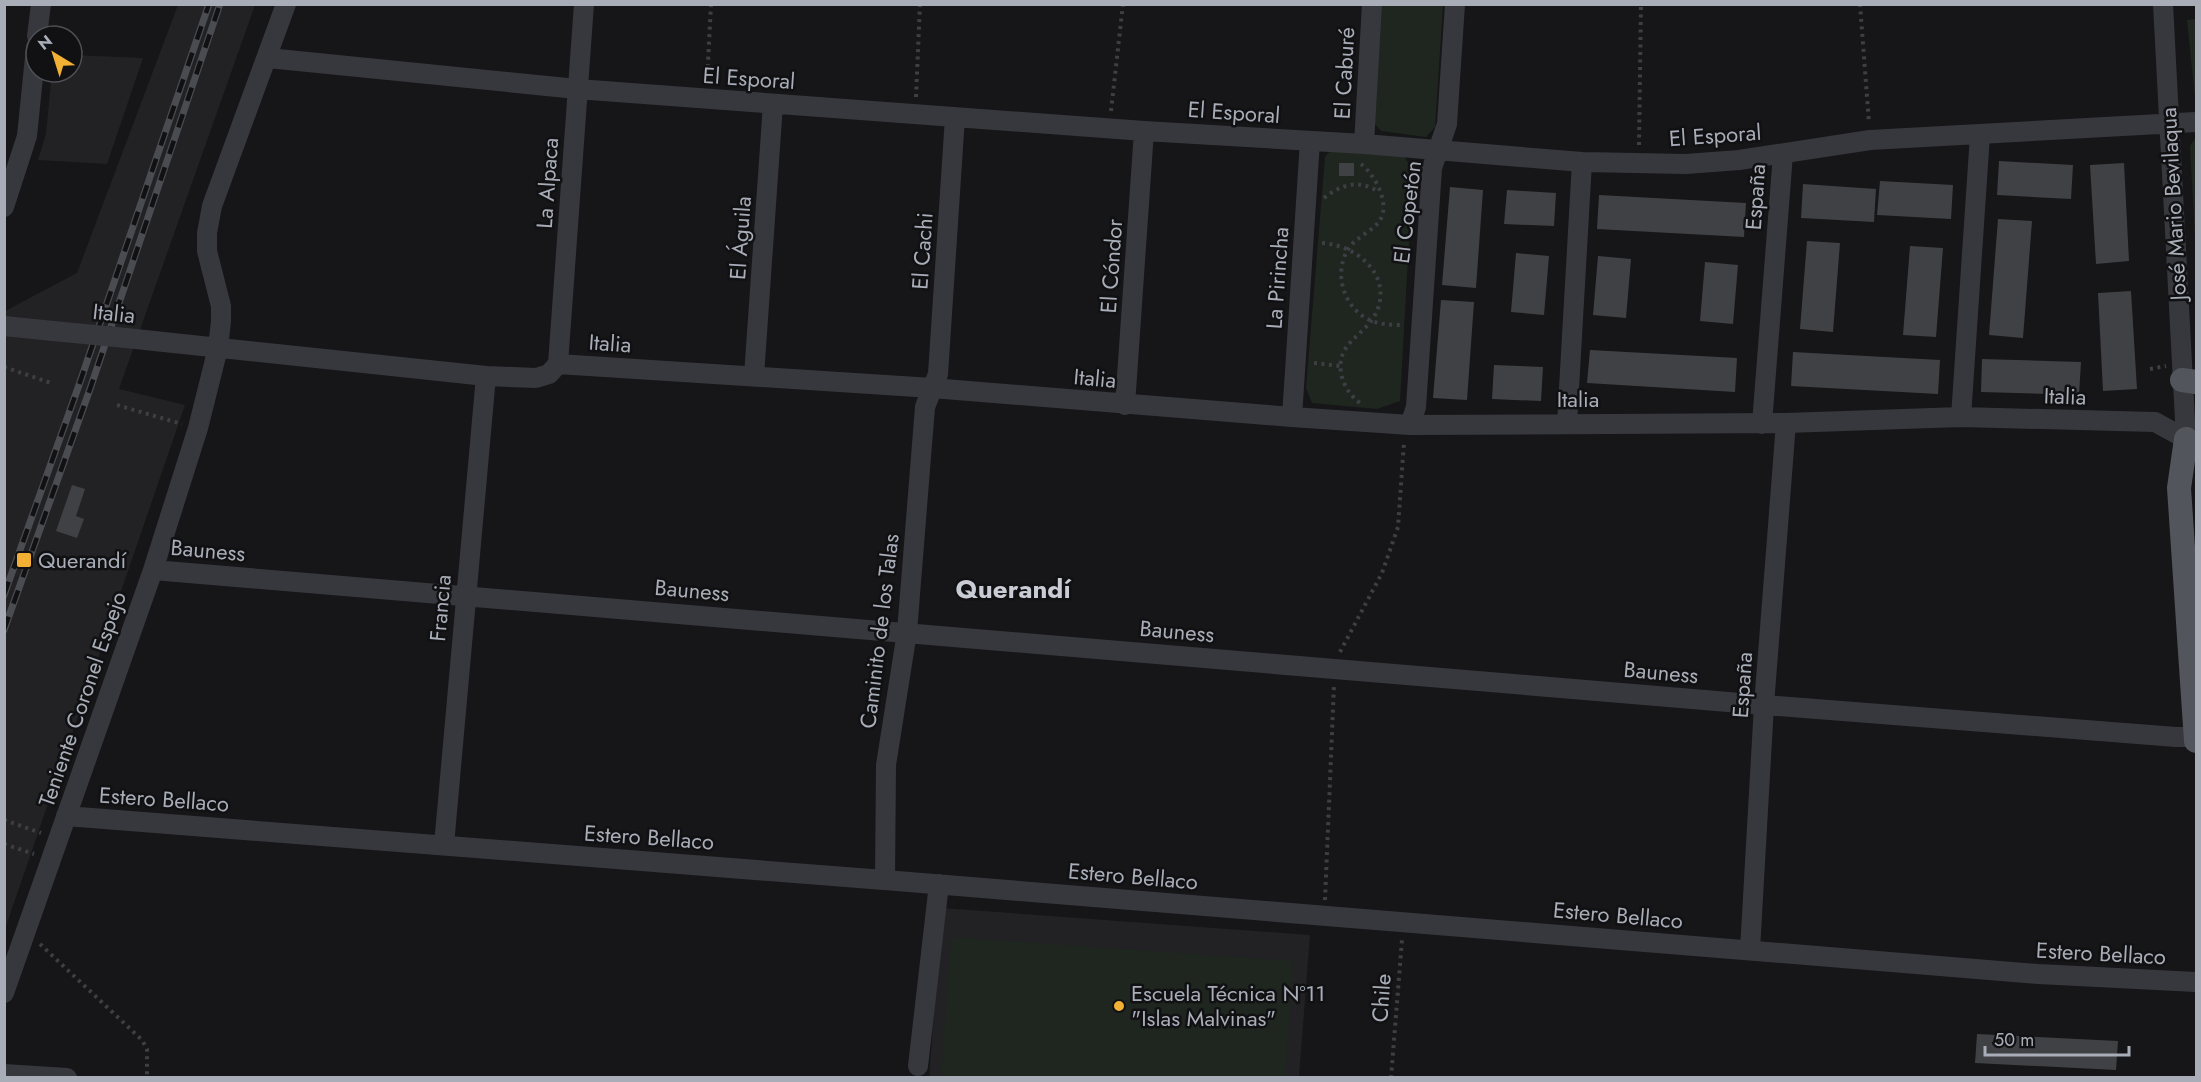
<svg xmlns="http://www.w3.org/2000/svg" width="2201" height="1082" viewBox="0 0 2201 1082" font-family="Jost,sans-serif">
<rect width="100%" height="100%" fill="#161618"/>
<path fill="#222225" d="M178,5h77l-136,384 66,16 -180,524v-618l72,-38z
M72,55l71,3 -36,106 -69,-4 8,-26 6,-62h20z
M942,908l368,27 -11,142 -370,1z"/>
<path fill="#1e261f" d="M1380,5h63l-8,122 -9,10 -45,-6 -7,-8z
M2196,19v89l-9,-88z
M2196,137v121l-6,-112z
M1331,150l71,4 11,15 -13,232 -23,8 -65,-6 -6,-15 19,-231z
M951,937l343,24 -9,116h-344z"/>
<path fill="#404145" d="M1999,161l74,4 -2,34 -74,-4z
M1339,163h15v13h-15z
M2124,163l5,98 -33,3 -6,-99z
M1880,181l73,4 -2,34 -74,-4z
M1803,184l73,5 -2,33 -73,-4z
M1450,187l33,3 -7,98 -34,-3z
M1507,190l49,3 -2,33 -50,-2z
M1599,195l147,8 -2,34 -147,-8z
M1998,219l34,2 -9,117 -34,-3z
M1807,241l33,2 -7,89 -33,-3z
M1910,246l33,2 -7,89 -33,-2z
M1516,253l33,3 -5,59 -33,-3z
M1598,256l33,3 -5,59 -33,-3z
M1705,262l33,3 -5,59 -33,-3z
M2131,291l6,98 -34,2 -5,-98z
M1441,300l33,2 -7,98 -34,-2z
M1590,350l147,8 -2,34 -148,-9z
M1793,352l147,8 -2,34 -147,-8z
M1982,359l99,3 -2,33 -98,-3z
M1494,365l49,2 -2,34 -49,-2z
M72,485l13,4 -9,27 8,3 -7,19 -21,-7z
M1977,1034l141,7 -2,29 -141,-7z"/>
<g fill="none" stroke-linecap="round" stroke-linejoin="round">
<path stroke="#3d3f44" stroke-width="4" stroke-dasharray="3 4.5" stroke-linecap="butt" d="M1860,4l9,119
M707,82l4,-78
M916,97l4,-93
M1111,111l12,-107
M1639,145l2,-141
M1361,164c12,9 25,32 22,48 -3,18 -25,22 -34,36 -17,25 -5,62 23,73 11,4 22,4 32,4
M1324,198c18,-14 35,-19 55,-6
M1322,243c34,2 70,31 55,68 -11,26 -44,31 -35,66 3,11 9,19 18,26
M1314,363l26,3
M4,367l47,16
M2150,369l16,-3
M117,405l65,19
M1340,652l42,-79 16,-46 6,-85
M4,820l37,13
M4,844l30,10
M1325,900l9,-215
M40,944l102,96 5,9v29
M1391,1078l11,-138"/>
<path stroke="#37383d" stroke-width="20" d="M2163,4l23,435
M37,36l4,-32
M268,58l309,31 567,42 220,13 218,18 104,2 53,-4 131,-20 326,-18
M1364,144l8,-140
M4,207l23,-71 9,-89
M4,326l49,5
M126,338l360,38 50,2 13,-4 9,-10
M558,364l374,24 360,29 118,8 376,-2 175,-6 194,5 31,17
M558,364l26,-360
M754,376l19,-272
M1125,405l19,-274
M1292,417l18,-276
M1961,417l19,-282
M1567,423l15,-261
M1762,424l21,-270
M1410,425l6,-18 16,-239 15,-44 8,-120
M153,570l1611,135 412,32h20
M66,816l831,65 1141,93 158,8
M444,845l42,-469
M885,880l1,-115 21,-133 18,-225 13,-33 17,-257
M1750,950l14,-245 22,-282
M4,993l149,-423 45,-142 20,-80 3,-27v-15l-14,-55v-18l5,-27 74,-202
M918,1066l21,-182
M4,1074l63,4"/>
<path stroke="#53555c" stroke-width="24" d="M2182,380l14,2
M2186,439l-7,49 17,253"/>
<g stroke="#4a4c52" stroke-width="7">
<path id="rail" d="M4,595l75,-210 130,-381
M4,630l86,-241 130,-385"/>
</g>
<use href="#rail" stroke="#111113" stroke-width="4.5" stroke-dasharray="14" stroke-linecap="butt"/>
<path stroke="#37383d" stroke-width="20" d="M53,331l73,7"/>
</g>
<g fill="#f2b134" stroke="#111113" stroke-width="2">
<rect x="16" y="552" width="16" height="16" rx="3"/>
<circle cx="1119" cy="1006" r="6"/>
</g>
<g text-anchor="middle" dominant-baseline="central" stroke-width="5" stroke-linejoin="round" paint-order="stroke">
<g font-size="22" fill="#a8adb8" stroke="#111113">
<text transform="translate(1344 73) rotate(-87)">El Caburé</text>
<text transform="translate(749 78) rotate(4)">El Esporal</text>
<text transform="translate(1234 112) rotate(4)">El Esporal</text>
<text transform="translate(1715 135) rotate(-4)">El Esporal</text>
<text transform="translate(547 183) rotate(-86)">La Alpaca</text>
<text transform="translate(1755 197) rotate(-86)">España</text>
<text transform="translate(2173 204) rotate(-93)">José Mario Bevilaqua</text>
<text transform="translate(1407 212) rotate(-83)">El Copetón</text>
<text transform="translate(740 238) rotate(-86)">El Águila</text>
<text transform="translate(922 251) rotate(-86)">El Cachi</text>
<text transform="translate(1111 266) rotate(-86)">El Cóndor</text>
<text transform="translate(1277 278) rotate(-86)">La Pirincha</text>
<text transform="translate(114 313) rotate(6)">Italia</text>
<text transform="translate(610 343) rotate(4)">Italia</text>
<text transform="translate(1095 378) rotate(5)">Italia</text>
<text transform="translate(2065 396) rotate(2)">Italia</text>
<text x="1578" y="399">Italia</text>
<text transform="translate(208 550) rotate(5)">Bauness</text>
<text transform="translate(692 590) rotate(5)">Bauness</text>
<text transform="translate(440 608) rotate(-85)">Francia</text>
<text transform="translate(879 631) rotate(-83)">Caminito de los Talas</text>
<text transform="translate(1177 631) rotate(5)">Bauness</text>
<text transform="translate(1661 672) rotate(5)">Bauness</text>
<text transform="translate(1742 685) rotate(-86)">España</text>
<text transform="translate(82 699) rotate(-71)">Teniente Coronel Espejo</text>
<text transform="translate(164 799) rotate(4)">Estero Bellaco</text>
<text transform="translate(649 837) rotate(4)">Estero Bellaco</text>
<text transform="translate(1133 876) rotate(5)">Estero Bellaco</text>
<text transform="translate(1618 915) rotate(5)">Estero Bellaco</text>
<text transform="translate(2101 953) rotate(3)">Estero Bellaco</text>
<text transform="translate(1381 998) rotate(-86)">Chile</text>
</g>
<g font-size="22" fill="#a8adb8" stroke="#111113" text-anchor="start">
<text x="38" y="560">Querandí</text>
<text x="1131" y="993">Escuela Técnica N°11<tspan x="1131" dy="25">"Islas Malvinas"</tspan></text>
</g>
<g font-size="26" font-weight="bold" fill="#c9ccd4" stroke="#111113">
<text x="1013" y="589">Querandí</text>
</g>
</g>
<rect width="2201" height="1082" fill="none" stroke="#a8adb8" stroke-width="12"/>
<g transform="translate(54 54) rotate(322)"><circle r="28" fill="#111113" stroke="#4d4f55" stroke-width="1.5"/>
<path d="M0-4.5L10 22L0 15L-10 22Z" fill="#f2b134"/>
<text y="-9" font-size="16" font-weight="bold" text-anchor="middle" fill="#a8adb8">N</text>
</g>
<path d="M1985 1046v9h144v-9" fill="none" stroke="#a8adb8" stroke-width="3"/>
<text x="1994" y="1046" font-size="18" fill="#a8adb8" stroke="#111113" stroke-width="4.5" paint-order="stroke">50 m</text>
</svg>
